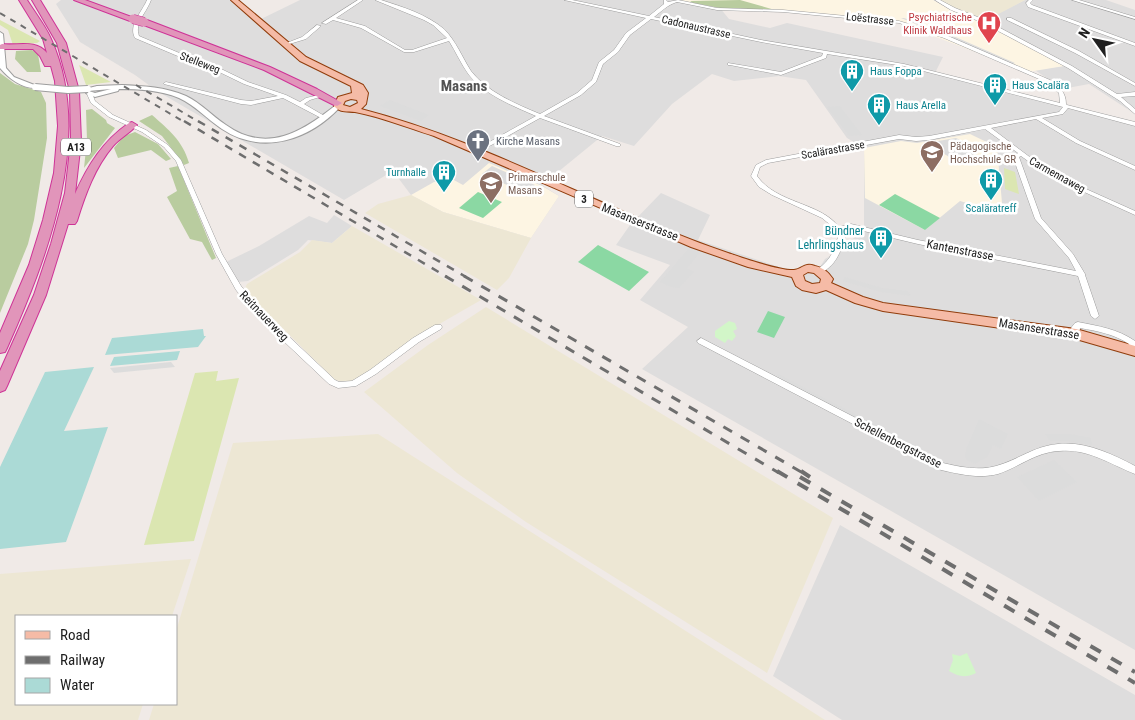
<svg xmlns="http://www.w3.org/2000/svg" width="1135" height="720" viewBox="0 0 1135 720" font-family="'Roboto Condensed',sans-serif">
<rect width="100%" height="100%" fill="#f0eae7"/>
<path fill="#dedddd" d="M61,0h173l25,20 41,-20h379l41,8 9,11 41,9 17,-5 156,34 -8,16 200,53v524l-493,-281 46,-42 -48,-27 30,-35 -54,-20 14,-20 31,-32 49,22 -12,25 99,33 21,-3 7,-11 23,-14 16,-19v-78l-17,-10 -41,-58 -27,-4 -45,5 -22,-7 -40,30 -38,42 -32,-10 -60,49 17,11 -28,42 -88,-26 -32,-17 -18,-24 -49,29 -187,-109 -22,-16 -55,-33 -24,-38z
M1025,0h81l29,10v104l-46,-30 -27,5 -27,-19 28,-4 -82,-44z
M334,215l18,11 -20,17 -24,-3 -10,10 -50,31 -10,1 -12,-20 33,-16 50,-30 18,7z
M840,525l295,170v25h-293l-69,-44z"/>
<path fill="#fdf5e3" d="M679,0h254l18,10 30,12 83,44 -36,6 -134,-51 -112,-11 -62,-2z
M970,134l27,13 6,67 -43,-13 -35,29 -60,-32 -1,-50 37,-7 16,2z
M489,163l53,23 17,10 -28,42 -88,-26 -32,-17 23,-13 18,-3 11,6z"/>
<path fill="#ede7d4" d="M940,0h85l-38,20 -31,-11z
M411,195l32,17 88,26 -22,40 -12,12 -132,-77 13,-9z
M352,226l129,74 -66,38 -57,41 -12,3 -11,-2 -91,-90 3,-6 53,-32 12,-12 20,3z
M486,307l347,211 -66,155 -241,-151 -69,-49 -93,-81 64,-47z
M378,434l447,286h-676l5,-16h22v-73l57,-188z
M191,559l-19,57h-156v88h127l-5,16h-138v-146z"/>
<path fill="#dbe6b1" d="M0,20l40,21 -3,2 -24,2 -5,-15 -8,-5z
M79,65l32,17 -25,3z
M1004,168l11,4 4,22 -14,-5z
M218,371l-2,10 23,-3 -45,163 -50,4 51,-172z"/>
<path fill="#b9cc9f" d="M740,0l35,10 -55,-2 -27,-5 -3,-2z
M32,50l6,4 3,18h-14l-12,-13 1,-8z
M0,73l15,11 26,8 5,11 1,35 -13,82 -6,24 -28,69z
M92,109l14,11 1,3 8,5 -31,40 3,-28 -1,-30z
M152,115c16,14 31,26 37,48l-5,2 -22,-29 -23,-15z
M135,132l23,12 13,15 -5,2 -15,-11 -33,8 -4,-10 10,-12z
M178,166l38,92 -4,2 -10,-18 -12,-3 -23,-42 10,-6 -8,-23z"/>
<path fill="#d2f6c8" d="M729,321l6,2 2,6 -4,2 3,5 -4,5 -4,-2 -3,4 -10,-6v-6z
M967,653l9,20c-11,5 -16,4 -27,-2l4,-11 -1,-6 8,2z"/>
<path fill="#8bd8a3" d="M478,192l24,10 -19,16 -24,-10z
M895,194l45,24 -15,12 -46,-25z
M598,245l51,27 -20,19 -51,-29z
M768,311l17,6 -11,21 -17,-6z"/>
<path fill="#dcdcdc" d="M901,18h3l40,14 71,31 -2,1z
M390,100l39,15 -8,6 -41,-15z
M840,106l22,29 -13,1 -22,-29z
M956,138l19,9 -4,17 -11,-5 -4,2 -30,-18z
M492,166l43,19 -10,8 -43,-19z
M688,249l12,4 -13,15 7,4 -15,16 -8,-1 -11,-5z
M845,277l37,11 26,3 3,5 -30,-4 -38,-11z
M171,362l4,5 -61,6 -4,-5z
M778,374l144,75 -2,3 -143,-76z
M979,419l29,15 -7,15 -8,-4 -6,12 -12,7 -8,-4 -2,-4 2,-9z
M1045,434h25l21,4 1,7 -24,-4h-18z
M1054,460l23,22 -38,19 -22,-24z"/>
<path fill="#abdad6" d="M203,329l1,7h2l-8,11 -93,8 7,-17z
M180,351l-3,9 -67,6 4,-9z
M94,367l-30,64 44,-4 -42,115 -66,7v-82l45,-95z"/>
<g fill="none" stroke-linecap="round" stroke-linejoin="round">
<g stroke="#9d9d9d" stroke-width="1">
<path id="minor" d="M147,0h4c-4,12 -17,23 -12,36l64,27 14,4 31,15 38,13 14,7 6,-4 17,-4v2l-13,4 -6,4 24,14 -5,1 -40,-21 -32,7 -10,-1 -77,-20v-1l2,-1 75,18 10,1 27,-5 -34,-12 -31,-15 -14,-4 -64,-27c-7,-13 7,-26 12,-38z
M358,0h5l-27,18 29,8 40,24h7l35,-12 -14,-13 -9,-5 -49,-20h6c22,7 45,14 63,29 12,12 18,28 27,42 16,21 45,33 69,43l37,-21 15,-13 7,-18 15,-12 12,-17 20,-15 -82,-18h8l77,16 15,-12v-4h2l2,2 10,-2 39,8 66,2 116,11 49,15 102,44c9,6 16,12 16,24l1,1 68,17v4l-67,-18 -5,6 -21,4 38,23 55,25v4l-59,-27 -40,-24 -45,9 48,36 47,25 49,22v4l-53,-24 -47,-25 -14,-10 -2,1 22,61 32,36 12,20v1l14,41 -4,3 -4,-3 -13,-40 -160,-32 -67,-16 -10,3 4,6c-4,15 -10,30 -25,36h-2l-1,-2 1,-2c12,-9 16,-17 20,-32l-5,-10 -11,-9 -50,-23 -13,-8 -8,-11 5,-11 10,-5 133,-25 17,2 13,-1 130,-24 4,-5 -159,-41 -77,-12 -1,4 -45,17 -51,-10h-2v-2l53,9 41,-16 1,-3 -62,-11 -110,-23 -21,16 -12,17 -15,12 -7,18 -15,13 -37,21 76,28v2h-4l-76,-28 -63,35 -3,-2 1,-1 61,-34c-23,-10 -51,-21 -67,-41 -8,-11 -13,-23 -20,-34l-35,11h-10l-43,-24 -28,-8 -7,4 -4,-1zM677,2l40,8 66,2 116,11 45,15 102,44 13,11 1,10 -156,-39 -143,-24 -107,-23c8,-6 13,-12 23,-15zM985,129l33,24 -5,4 22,62 34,39 7,13 -158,-31 -67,-16 -12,3c-19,-25 -62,-23 -82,-51l3,-9 8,-4 131,-24 17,2 13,-1z
M935,0h5l15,8 30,12 87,46 45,28 18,-2v4l-14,1 14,12v5l-15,-13 -52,-33 -87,-46 -30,-12z
M1029,0h4l-3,3 2,2 103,38v3l-107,-39 -2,-4z
M1072,0h7l56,17v2z
M1007,18h4l68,33 56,32v3l-60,-33 -68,-33z
M317,25l4,1 -15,13 -20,6 -2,-1 18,-7z
M88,93h4l3,8 18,14 33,15 22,15 13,15 41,94 19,32 24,28 70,66 4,2 13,-1 18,-11 43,-32 22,-13h6l1,2 -1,2 -22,13 -43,32 -20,12 -18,2 -9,-4 -70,-66 -23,-28 -20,-36 -40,-93 -12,-14 -22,-15 -33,-15 -18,-14 -4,-9z
M1078,322c20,4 40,7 57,19v11h-5l-1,-8c-15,-10 -32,-13 -49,-16l-1,8h-6l-2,-8 4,-5z
M701,338l242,125c17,4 36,8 53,3 22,-6 38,-20 62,-22 27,-3 54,10 77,22v8c-25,-10 -48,-26 -76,-23 -23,1 -40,16 -61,23 -19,5 -39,0 -57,-4l-243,-127 -1,-2z"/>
</g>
<g stroke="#9d9d9d" stroke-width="2">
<path id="tertiary" d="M0,32l3,2 3,34 8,9 23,9v2c-14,1 -28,-9 -37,-20z
M122,85c21,1 44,2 64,11 15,7 26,20 40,29 41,29 76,7 110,-20l5,1c-31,34 -78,50 -119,23 -15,-10 -27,-24 -43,-31 -19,-8 -40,-9 -60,-9l-1,2 -23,6 -9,-4 3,-2 6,2 16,-4 -23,2 -3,-2 12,-3z"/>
</g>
<g stroke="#903c0b" stroke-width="2">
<path id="primary" d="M231,0h7l68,57 57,28 5,8 -2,11 -5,5c128,33 242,101 367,144 15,5 52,18 66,17 9,-1 10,-8 21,-4 9,2 13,6 18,13l-2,4 32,14 20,6 193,26 59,17v10l-59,-17 -193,-28 -28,-8 -29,-13 -10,3 -14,-3 -6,-4 -4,-9 -44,-10 -57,-20 -257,-111c-26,-8 -52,-19 -79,-24 -8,-1 -15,1 -21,-6l4,-9 14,-4 -1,-7 -51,-25zM351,99l6,1 1,3 -8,4 -7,-2 2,-4zM808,272l6,1 7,6 -1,4 -8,1 -7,-3 -2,-6z"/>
</g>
<g stroke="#ce3397" stroke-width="2">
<path id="motorway" d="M19,0h8c8,13 18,25 24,39 44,97 -4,219 -44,309l-2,4 -5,1v-20l29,-68 14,-45 11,-47 4,-47 -3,-45 -4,-15h-6l-5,-10 -7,-7h-33v-4l2,-1c16,2 34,-5 45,9l-4,-14z
M32,0h8l26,43 13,48 2,50 -6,53c13,-29 28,-53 54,-71l3,-1 5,3c-7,8 -17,13 -24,21 -18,21 -28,49 -36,75l-2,3h-7l-22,71 -39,91 -2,4 -5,2v-21l34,-76 17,-51 14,-51 6,-52 -1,-50 -13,-48z
M74,0h11l52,19 -7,2z
M141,20h6l123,47 47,22 25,14 -5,3 -3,-1 -70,-35 -123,-46z"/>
</g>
<use href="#minor" fill="#fff" fill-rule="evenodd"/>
<use href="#tertiary" fill="#fff" fill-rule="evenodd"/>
<use href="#primary" fill="#f5bba6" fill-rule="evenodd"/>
<use href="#motorway" fill="#e195ba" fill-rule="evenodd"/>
<path stroke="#6e6e6e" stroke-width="2" stroke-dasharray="6 6" stroke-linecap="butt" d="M0,13l186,110
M136,85l65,38"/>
<path stroke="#6e6e6e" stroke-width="2.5" stroke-dasharray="8 8" stroke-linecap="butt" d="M184,121l263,156
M198,121l268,156"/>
<path stroke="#6e6e6e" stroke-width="3" stroke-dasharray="10 10" stroke-linecap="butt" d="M445,276l334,197
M464,276l339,197"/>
<path stroke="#6e6e6e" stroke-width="4" stroke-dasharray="12 12" stroke-linecap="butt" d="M777,471l358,212
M801,471l9,6
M800,477l335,195"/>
<g stroke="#9d9d9d" stroke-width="8" stroke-linecap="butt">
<path id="tertiary-bridge" d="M35,87l33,3 20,-1"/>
</g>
<g stroke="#ce3397" stroke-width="10" stroke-linecap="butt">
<path id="motorway-bridge" d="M133,19l11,3"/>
</g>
<use href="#tertiary-bridge" stroke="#fff" stroke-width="6"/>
<use href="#motorway-bridge" stroke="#e195ba" stroke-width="9"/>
</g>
<defs>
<g id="hospital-pin" transform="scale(1.25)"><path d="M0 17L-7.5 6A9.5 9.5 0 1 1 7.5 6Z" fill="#e0444e" stroke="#fff"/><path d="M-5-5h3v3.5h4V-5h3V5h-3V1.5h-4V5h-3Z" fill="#fff"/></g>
<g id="building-pin" transform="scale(1.25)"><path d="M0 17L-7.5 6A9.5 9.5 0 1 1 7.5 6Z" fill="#0f9aa8" stroke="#fff"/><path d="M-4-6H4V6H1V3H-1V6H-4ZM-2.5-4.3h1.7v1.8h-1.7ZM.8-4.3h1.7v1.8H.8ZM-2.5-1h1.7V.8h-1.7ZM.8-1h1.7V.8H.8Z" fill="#fff"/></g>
<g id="church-pin" transform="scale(1.25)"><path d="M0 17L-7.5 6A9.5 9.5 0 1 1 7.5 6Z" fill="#6b7280" stroke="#fff"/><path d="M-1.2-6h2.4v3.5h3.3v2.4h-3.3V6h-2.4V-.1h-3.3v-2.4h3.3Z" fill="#fff"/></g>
<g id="university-pin" transform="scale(1.25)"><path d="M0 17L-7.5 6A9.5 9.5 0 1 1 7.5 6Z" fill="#8d6e63" stroke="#fff"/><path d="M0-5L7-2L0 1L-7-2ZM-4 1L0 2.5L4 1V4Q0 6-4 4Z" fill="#fff"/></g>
<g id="school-pin" transform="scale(1.25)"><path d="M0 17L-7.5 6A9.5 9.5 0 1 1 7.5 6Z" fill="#8d6e63" stroke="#fff"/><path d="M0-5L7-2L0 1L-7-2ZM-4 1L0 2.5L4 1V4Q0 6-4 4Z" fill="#fff"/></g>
</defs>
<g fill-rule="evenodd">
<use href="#hospital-pin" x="989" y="23"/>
<use href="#building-pin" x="852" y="71"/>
<use href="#building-pin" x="995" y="85"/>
<use href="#building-pin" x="879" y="105"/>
<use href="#church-pin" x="478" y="141"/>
<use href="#university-pin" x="932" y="152"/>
<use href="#building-pin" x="444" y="172"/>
<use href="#building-pin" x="991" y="180"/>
<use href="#school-pin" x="491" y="183"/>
<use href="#building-pin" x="881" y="238"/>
</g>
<g text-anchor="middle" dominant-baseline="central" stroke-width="5" stroke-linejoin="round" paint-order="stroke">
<g font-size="11" fill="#be3a42" stroke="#fff" text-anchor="end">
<text x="972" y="17">Psychiatrische<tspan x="972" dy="13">Klinik Waldhaus</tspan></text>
</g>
<g font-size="11" fill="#202020" stroke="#fff">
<text transform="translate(870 19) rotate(6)">Loëstrasse</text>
<text transform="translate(696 27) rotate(13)">Cadonaustrasse</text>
<text transform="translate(200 63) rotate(21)">Stelleweg</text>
<text transform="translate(833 150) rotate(-10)">Scalärastrasse</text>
<text transform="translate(1057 175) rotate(29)">Carmennaweg</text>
</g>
<g font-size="11" fill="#0d838f" stroke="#fff" text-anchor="start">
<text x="870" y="71">Haus Foppa</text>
<text x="1012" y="85">Haus Scalära</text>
<text x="896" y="105">Haus Arella</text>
<text x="426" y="172" text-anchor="end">Turnhalle</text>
<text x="991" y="208" text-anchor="middle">Scaläratreff</text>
</g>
<g font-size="11" fill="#5b616d" stroke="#fff" text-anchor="start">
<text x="496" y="141">Kirche Masans</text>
</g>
<g font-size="11" fill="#785e54" stroke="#fff" text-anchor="start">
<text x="950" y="146">Pädagogische<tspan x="950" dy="13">Hochschule GR</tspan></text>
<text x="508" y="177">Primarschule<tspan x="508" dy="13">Masans</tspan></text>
</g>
<g fill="#fff" stroke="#636363" stroke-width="1">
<rect x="61" y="138.5" width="30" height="17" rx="4"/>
<rect x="575" y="190.5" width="18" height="17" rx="4"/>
</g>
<g font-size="11" font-weight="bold" fill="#202020">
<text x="76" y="147">A13</text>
<text x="584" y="199">3</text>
</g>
<g font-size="12" fill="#202020" stroke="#fff">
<text transform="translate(640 222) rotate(22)">Masanserstrasse</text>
<text transform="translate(960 250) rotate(11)">Kantenstrasse</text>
<text transform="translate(264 316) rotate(46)">Reitnauerweg</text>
<text transform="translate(1039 329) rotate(9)">Masanserstrasse</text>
<text transform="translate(898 443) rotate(27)">Schellenbergstrasse</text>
</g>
<g font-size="12" fill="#0d838f" stroke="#fff" text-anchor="end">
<text x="864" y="231">Bündner<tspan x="864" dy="14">Lehrlingshaus</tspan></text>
</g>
<g font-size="15" font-weight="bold" fill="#535353" stroke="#fff">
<text x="464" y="86">Masans</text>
</g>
</g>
<rect x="15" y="615" width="162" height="90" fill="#ffffff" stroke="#a6a6a6"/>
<rect x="25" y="631" width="25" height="8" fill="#f5bba6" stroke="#a6a6a6"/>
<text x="60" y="640" font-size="15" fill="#202020">Road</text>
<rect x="25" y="656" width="25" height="8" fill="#6e6e6e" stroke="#a6a6a6"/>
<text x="60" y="665" font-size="15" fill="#202020">Railway</text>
<rect x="25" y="678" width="25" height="15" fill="#abdad6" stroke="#a6a6a6"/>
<text x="60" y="690" font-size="15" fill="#202020">Water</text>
<g transform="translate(1095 40) rotate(303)" stroke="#ffffff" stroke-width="4" paint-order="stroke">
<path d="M0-4L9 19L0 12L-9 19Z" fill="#202020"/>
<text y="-8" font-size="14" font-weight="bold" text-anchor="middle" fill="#202020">N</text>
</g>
</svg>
